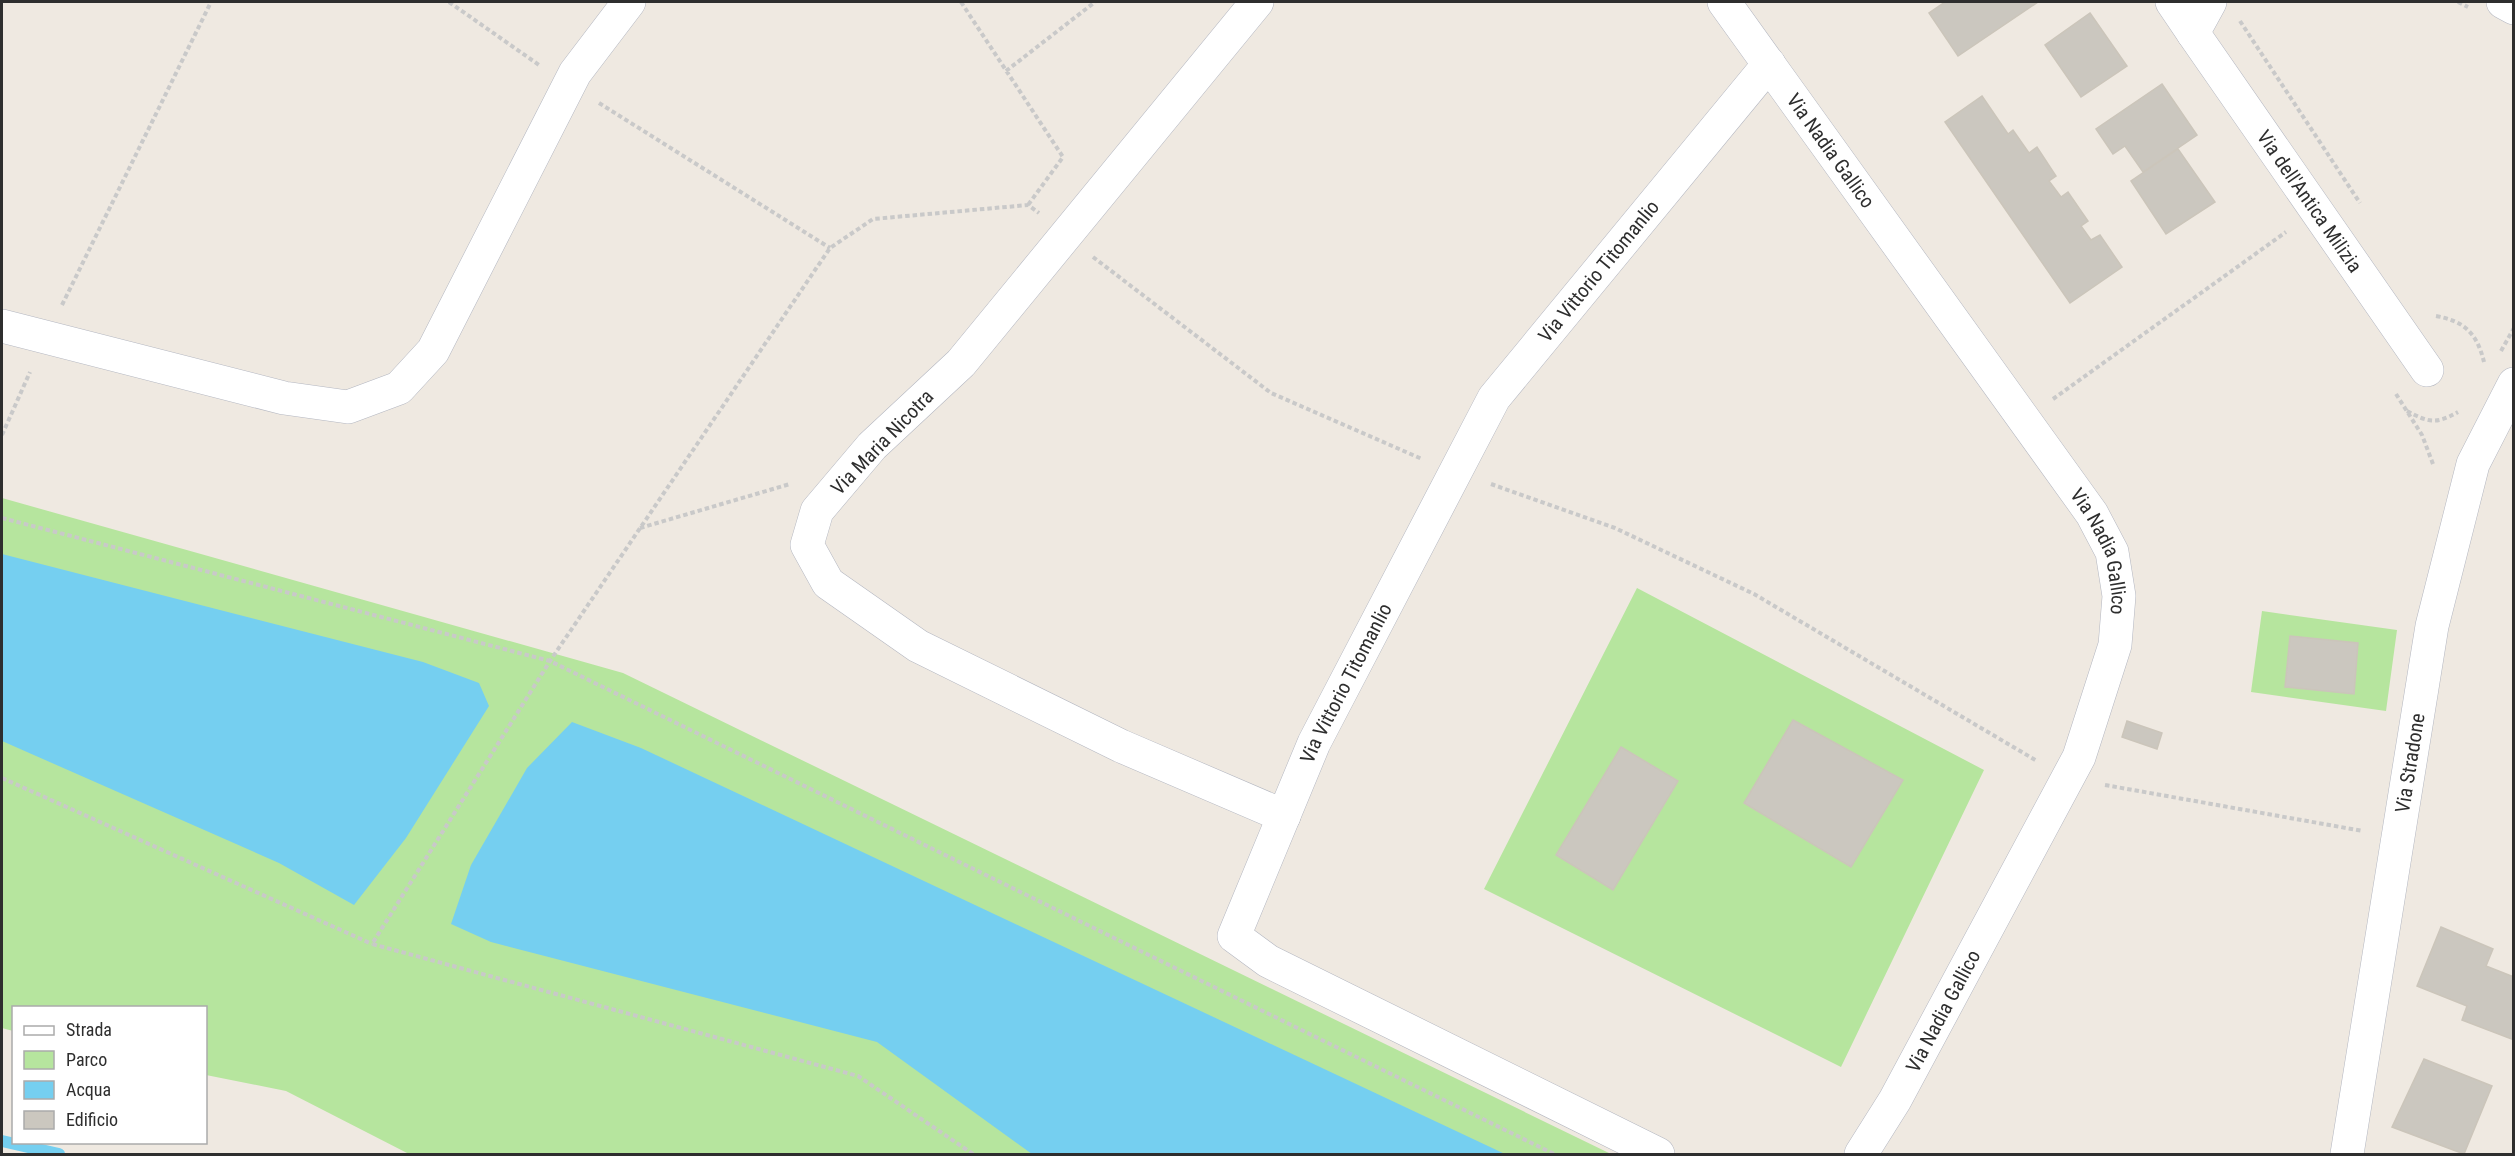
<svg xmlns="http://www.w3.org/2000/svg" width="2515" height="1156" viewBox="0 0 2515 1156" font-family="'Roboto Condensed',sans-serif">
<rect width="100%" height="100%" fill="#efe9e1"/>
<path fill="#b6e59e" d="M2,498l621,175 988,481h-1202l-123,-63 -80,-16v-67h-192l-1,23 -11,-3z
M1637,588l347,182 -143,297 -357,-178z
M2262,611l135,19 -11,81 -135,-19z"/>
<path fill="#75cff0" d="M2,554l421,108 56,21 10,23 -83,132 -52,67 -75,-42 -277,-122z
M572,722l69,26 864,406h-473l-155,-112 -386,-100 -40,-18 20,-59 56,-97z"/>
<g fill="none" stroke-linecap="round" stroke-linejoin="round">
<path stroke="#75cff0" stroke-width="12" d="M2,1141l57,13"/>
</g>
<path fill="#cbc7bf" stroke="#cbc5ba" stroke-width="1.5" d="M1945,2h93l-80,54 -29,-43z
M2090,13l37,53 -46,31 -36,-52z
M2162,84l35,51 -54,37 -18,-26 -12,8 -17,-25z
M1982,96l26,38 5,-4 16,23 8,-6 19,29 -7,5 12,16 7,-5 20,29 -7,5 10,14 9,-5 22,32 -52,36 -125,-181z
M2178,149l37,53 -49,32 -35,-53z
M2290,636l68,7 -4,51 -69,-7z
M1793,720l110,60 -52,87 -107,-64z
M2127,721l35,12 -5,16 -35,-12z
M1621,747l57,34 -65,109 -57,-35z
M2441,927l52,22 -7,17 28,11v63l-52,-20 5,-14 -50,-20z
M2424,1059l68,27 -28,68 -72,-27z"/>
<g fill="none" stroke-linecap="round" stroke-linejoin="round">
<g stroke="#b4b7c1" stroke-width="34">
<g id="minor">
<path d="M1257,2l-296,361 -89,83 -55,65 -10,34 21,38 90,63 203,100 163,70"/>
<path id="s1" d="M1724,2l368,512 20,38 7,44 -4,49 -36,112 -184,343 -34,54"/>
<path d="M2172,2l21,31"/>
<path id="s2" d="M2210,2l-17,31 234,337"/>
<path d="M2503,2l11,6"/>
<path d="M2,326l282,72 64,9 51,-19 34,-37 142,-278 54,-71"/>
<path id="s3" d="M1658,1154l-390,-193 -34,-25 80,-193 180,-345 275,-334"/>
<path id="s4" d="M2347,1154l85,-528 41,-162 41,-80"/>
</g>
</g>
<path stroke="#c9c9c9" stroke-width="4" stroke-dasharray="4.5 3" stroke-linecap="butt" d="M449,2l90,63
M961,2l102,155 -35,48
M2458,2l10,5
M2240,21l120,182
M1006,71l89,-69
M599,103l231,145
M1093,257l178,136 151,66
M62,305l149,-303
M2436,316c28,5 41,17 48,46
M2501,351l13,-23
M2396,394l26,41 11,29
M2053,399l233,-167
M2407,411c21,11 28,14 51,1
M2,435l28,-63
M1491,484l124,44 139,66 283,167
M2,518l548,143 1004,493
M640,528l150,-44
M2,778l370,166
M2105,785l258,46
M973,1154l-115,-78 -486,-132 178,-283 280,-413 43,-29 155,-14 11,8"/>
<use href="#minor" stroke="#fff" stroke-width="33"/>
</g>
<g text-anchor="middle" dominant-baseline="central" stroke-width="6" stroke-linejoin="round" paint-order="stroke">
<g font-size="20" fill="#2e2e2e" stroke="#fff">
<text stroke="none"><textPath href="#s1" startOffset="183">Via Nadia Gallico</textPath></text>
<text stroke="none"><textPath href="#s2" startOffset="240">Via dell'Antica Milizia</textPath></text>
<text stroke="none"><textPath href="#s3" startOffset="1240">Via Vittorio Titomanlio</textPath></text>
<text transform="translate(882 442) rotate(-46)">Via Maria Nicotra</text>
<text stroke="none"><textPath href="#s1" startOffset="669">Via Nadia Gallico</textPath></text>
<text stroke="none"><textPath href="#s3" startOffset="754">Via Vittorio Titomanlio</textPath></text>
<text stroke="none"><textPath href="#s4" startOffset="396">Via Stradone</textPath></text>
<text transform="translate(1943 1011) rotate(-62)">Via Nadia Gallico</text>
</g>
</g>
<rect width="2515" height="1156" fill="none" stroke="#2e2e2e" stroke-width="6"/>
<rect x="12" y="1006" width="195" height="138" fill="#ffffff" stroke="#ababab" stroke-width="1.5"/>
<rect x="24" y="1026" width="30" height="9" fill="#ffffff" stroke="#ababab" stroke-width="1.5"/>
<text x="66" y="1036" font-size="18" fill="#2e2e2e">Strada</text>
<rect x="24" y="1051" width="30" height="18" fill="#b6e59e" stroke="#ababab" stroke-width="1.5"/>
<text x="66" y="1066" font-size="18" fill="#2e2e2e">Parco</text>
<rect x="24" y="1081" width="30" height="18" fill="#75cff0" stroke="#ababab" stroke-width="1.5"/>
<text x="66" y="1096" font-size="18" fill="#2e2e2e">Acqua</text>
<rect x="24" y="1111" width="30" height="18" fill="#cbc7bf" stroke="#ababab" stroke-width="1.5"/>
<text x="66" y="1126" font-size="18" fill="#2e2e2e">Edificio</text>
</svg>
